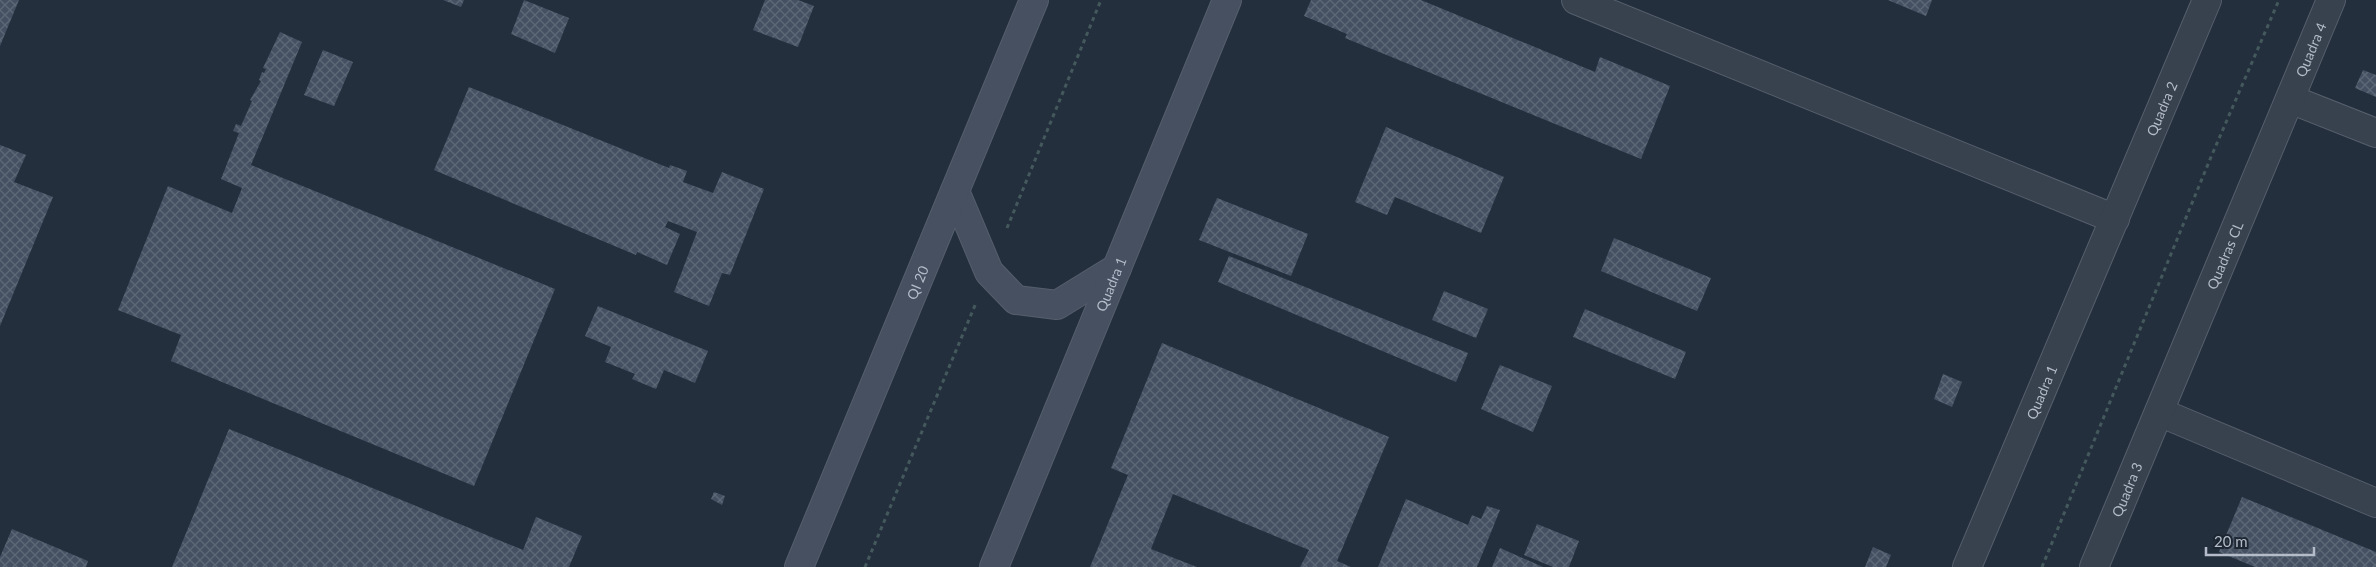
<svg xmlns="http://www.w3.org/2000/svg" width="2376" height="567" viewBox="0 0 2376 567" font-family="Lato,sans-serif">
<defs>
<pattern id="building-cross-hatch" width="8" height="8" patternUnits="userSpaceOnUse" patternTransform="scale(1.25)"><rect width="8" height="8" fill="#455162"/><path d="M0 0l8 8M0 8l8-8" fill="none" stroke="#5d6877"/></pattern>
</defs>
<rect width="100%" height="100%" fill="#242f3e"/>
<path fill="url(#building-cross-hatch)" d="M0,0h19l-19,46z
M443,0h21l-3,7z
M524,0l45,18 -14,35 -44,-19z
M765,0h33l16,6 -16,41 -45,-17z
M1311,0h110l174,72 5,-15 70,29 -29,73 -296,-121 2,-4 -43,-18z
M1888,0h44l-6,16z
M280,32l22,10 -51,123 304,124 -81,197 -303,-125 10,-26 -63,-25 50,-124 64,27 10,-25 -21,-9 18,-46 -6,-2 3,-7 5,2 11,-25 -2,-1 11,-19 -2,-1 3,-8 2,1 2,-4 -3,-1z
M323,50l30,12 -19,44 -30,-11z
M2363,70l13,5v22l-21,-9z
M469,87l200,81 1,-3 17,6 -4,11 30,11 9,-21 42,17 -34,86 -8,-2 -13,33 -35,-14 23,-60 -29,-11 -3,6 15,7 -13,31 -30,-13 -1,3 -202,-85z
M1386,127l118,50 -23,56 -86,-36 -8,18 -32,-13z
M0,145l26,10 -12,27 39,15 -53,129z
M1217,198l91,36 -17,42 -92,-36z
M1614,238l97,40 -14,33 -96,-40z
M1229,256l239,97 -12,29 -238,-100z
M1444,291l44,18 -12,29 -44,-18z
M598,306l110,45 -13,32 -31,-13 -8,19 -24,-10 3,-5 -30,-12 6,-15 -26,-11z
M1585,309l101,43 -11,27 -102,-42z
M1162,343l227,94 -52,124 14,6h-51l9,-17 -136,-56 -22,55 46,18h-107l38,-92 -17,-7z
M1500,365l52,21 -19,46 -52,-23z
M1943,374l19,8 -10,25 -18,-8z
M229,429l294,121 13,-33 46,19 -13,31h-397z
M714,492l11,4 -3,9 -11,-6z
M2242,497l134,55v15h-121l-36,-15z
M1406,499l62,26 4,-10 9,4 6,-13 13,4 -23,57h-99z
M1537,524l42,17 -10,26h-16l-29,-12z
M12,529l76,32 -2,6h-86v-10z
M1873,547l18,8 -5,12h-21z
M1500,548l43,19h-51z"/>
<g fill="none" stroke-linecap="round" stroke-linejoin="round">
<g stroke="#565f6c" stroke-width="30">
<g id="street">
<path d="M1576,0l539,219"/>
<path d="M2290,99l86,34"/>
<path d="M2159,412l217,91"/>
<path id="s1" d="M1967,567l240,-567"/>
<path id="s2" d="M2094,567l237,-567"/>
</g>
</g>
<g stroke="#565f6c" stroke-width="30">
<g id="secondary">
<path d="M955,191l34,81 27,28 41,5 60,-37"/>
<path id="s3" d="M799,567l235,-567"/>
<path id="s4" d="M994,567l233,-567"/>
</g>
</g>
<path stroke="#44595c" stroke-width="3" stroke-dasharray="4 4" stroke-linecap="butt" d="M1007,228l94,-228
M865,567l111,-264
M2042,567l169,-410 68,-157"/>
<use href="#street" stroke="#38414e" stroke-width="28"/>
<use href="#secondary" stroke="#465061" stroke-width="28"/>
</g>
<g text-anchor="middle" dominant-baseline="central" stroke-width="4" stroke-linejoin="round" paint-order="stroke">
<g font-size="14" fill="#b4bcc9" stroke="#1d2633">
<text stroke="none"><textPath href="#s2" startOffset="561">Quadra 4</textPath></text>
<text stroke="none"><textPath href="#s1" startOffset="498">Quadra 2</textPath></text>
<text stroke="none"><textPath href="#s2" startOffset="338">Quadras CL</textPath></text>
<text stroke="none"><textPath href="#s3" startOffset="308">QI 20</textPath></text>
<text stroke="none"><textPath href="#s4" startOffset="306">Quadra 1</textPath></text>
<text stroke="none"><textPath href="#s1" startOffset="190">Quadra 1</textPath></text>
<text stroke="none"><textPath href="#s2" startOffset="84">Quadra 3</textPath></text>
</g>
</g>
<path d="M2206 547v8h108v-8" fill="none" stroke="#b4bcc9" stroke-width="2.5"/>
<text x="2214" y="547" font-size="15" fill="#b4bcc9" stroke="#1d2633" stroke-width="4" paint-order="stroke">20 m</text>
</svg>
